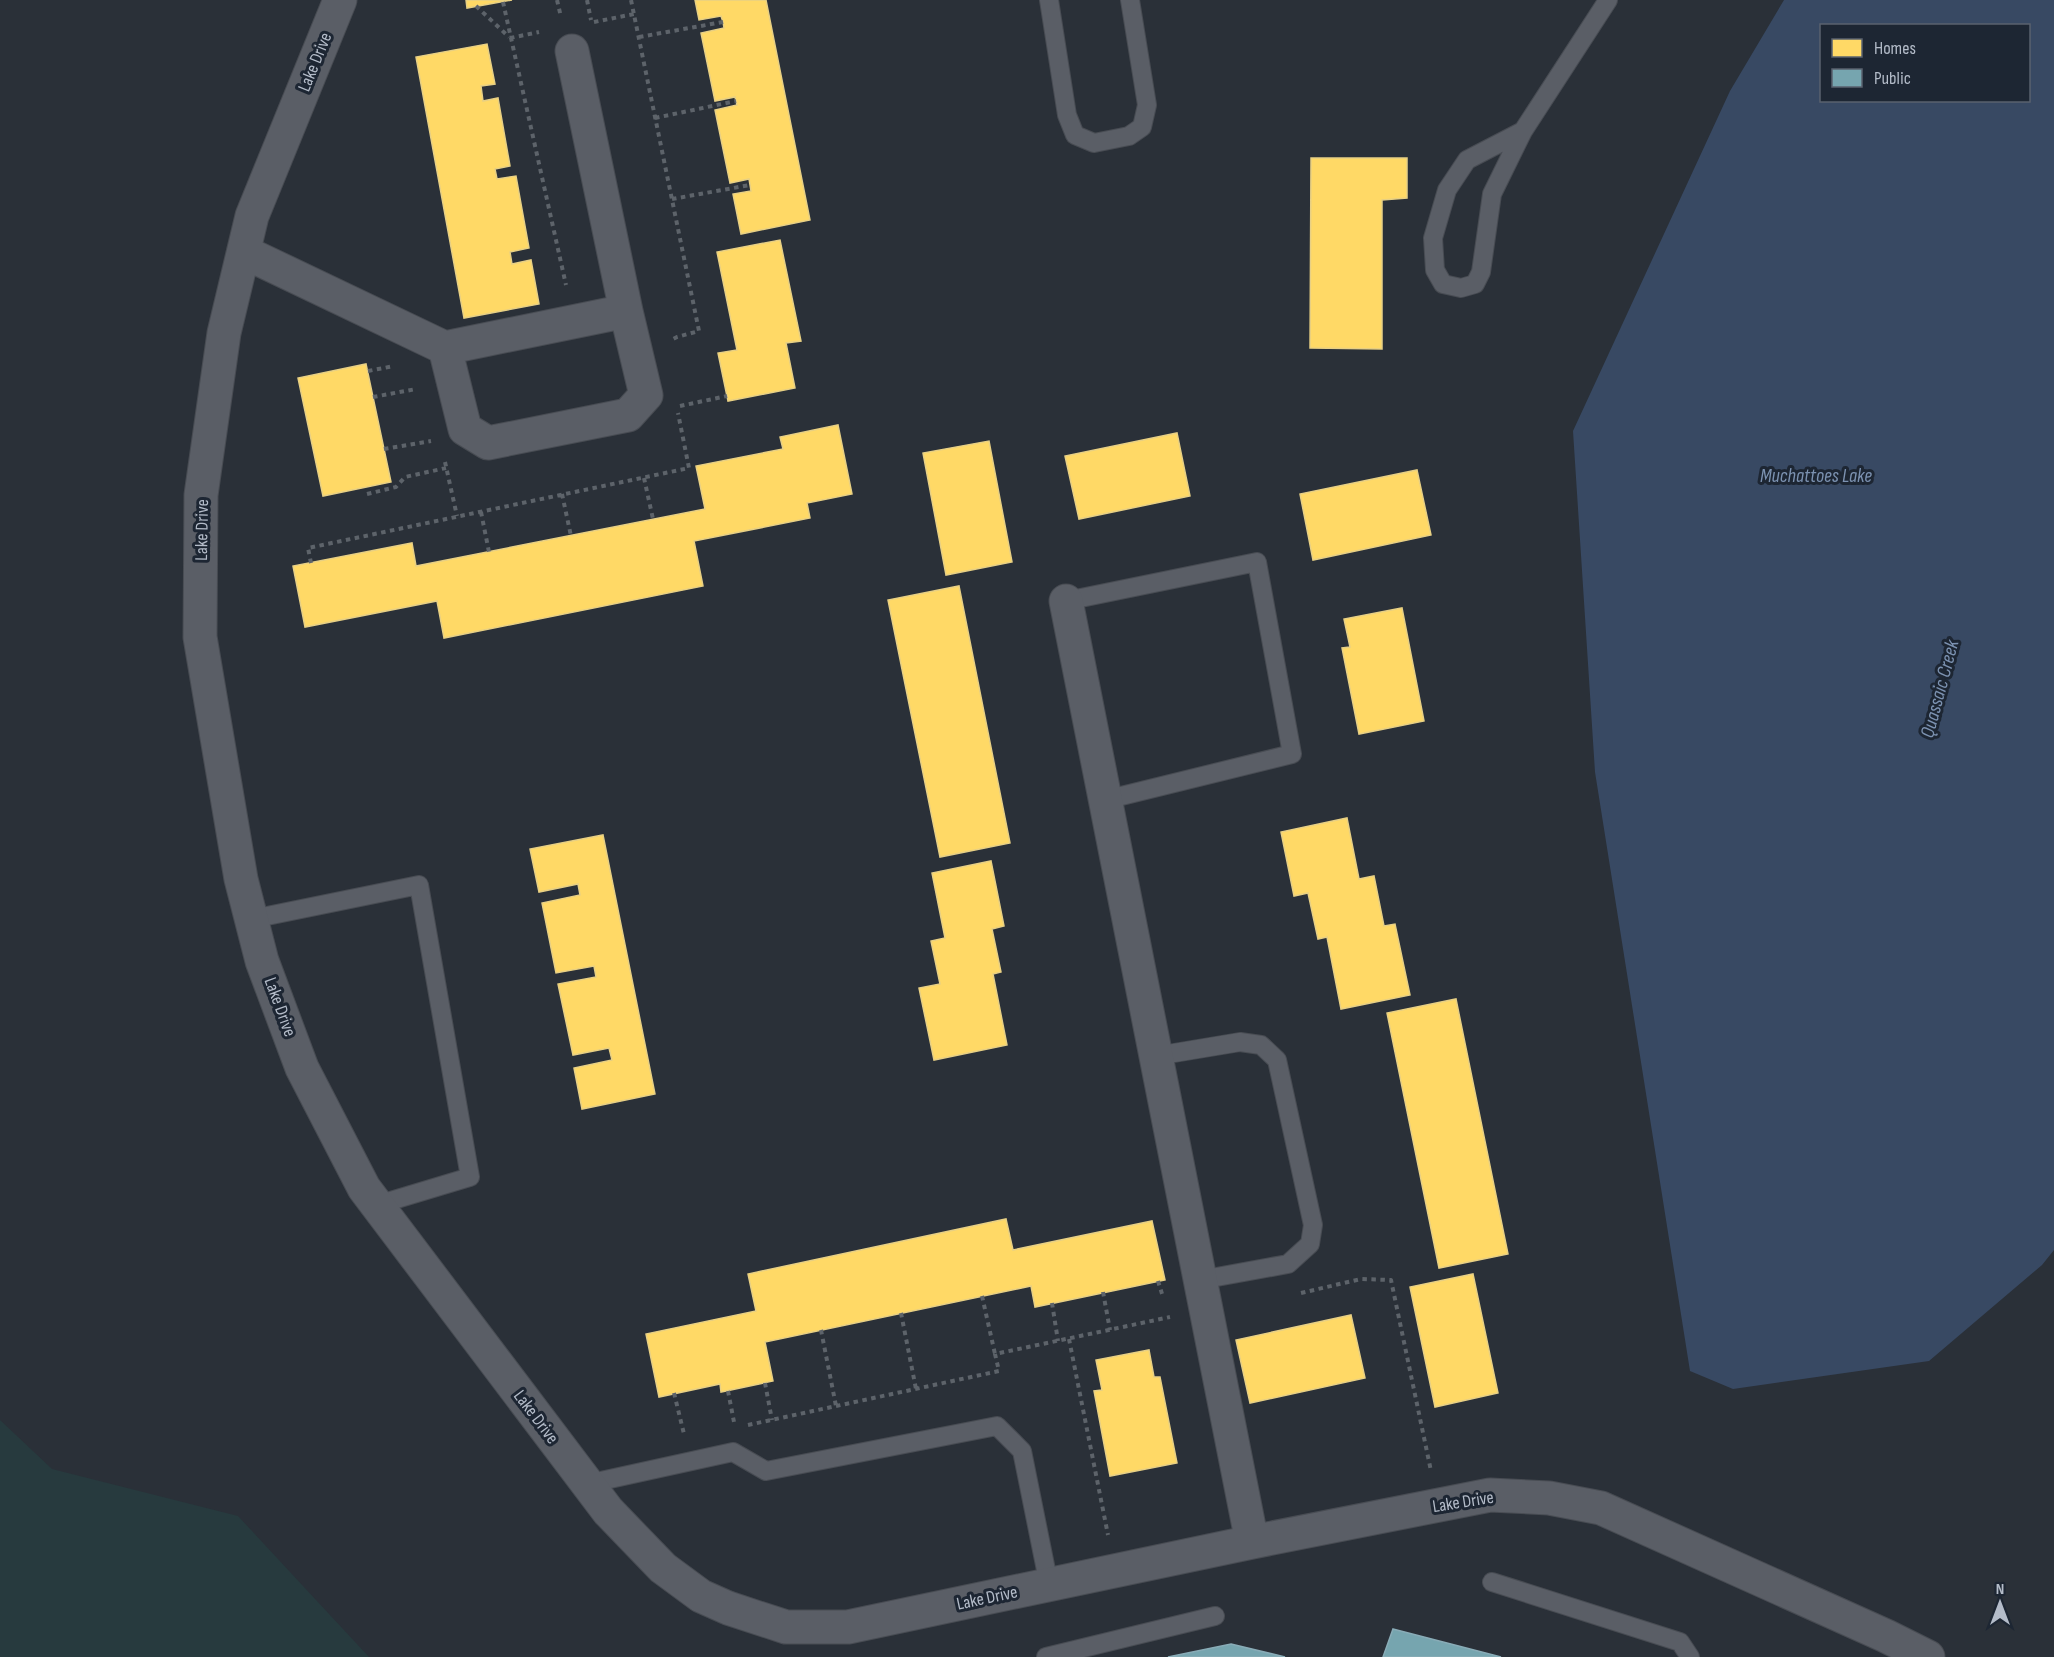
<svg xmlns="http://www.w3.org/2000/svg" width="2054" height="1657" viewBox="0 0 2054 1657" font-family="'Sofia Sans Condensed',sans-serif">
<rect width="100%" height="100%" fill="#2a3038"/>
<path fill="#273a3e" d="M0,1420l52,49 186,47 131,141h-369z"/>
<path fill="#384963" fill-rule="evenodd" d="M1784,0h270v1250l-12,15 -113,96 -196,28 -43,-18 -95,-599 -22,-341 157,-340zM1822,26h206v74h-206z"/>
<path fill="#ffd966" stroke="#e8d084" stroke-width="1.5" d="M466,0h46l-45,8z
M695,0h71l44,220 -69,14 -8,-40 18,-3 -2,-12 -19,4 -15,-73 22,-5 -2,-8 -20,4 -14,-68 23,-5 -1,-6 -2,-6 -22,4z
M487,44l8,40 -14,2 2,15 15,-3 12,68 -15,3 2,10 19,-3 13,72 -19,4 2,12 19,-4 8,44 -75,14 -48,-261z
M1311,158h96v40l-25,2v149l-72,-1z
M780,240l21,101 -15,2 9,45 -67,13 -10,-48 19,-3 -20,-98z
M366,364l25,118 -68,14 -25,-118z
M838,425l14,69 -45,9 3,15 -116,23 9,45 -259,52 -7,-37 -132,26 -12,-61 119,-23 4,23 289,-57 -9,-43 87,-17 -3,-12z
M1177,433l13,63 -111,23 -14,-63z
M989,441l23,121 -66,13 -23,-122z
M1417,470l14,65 -118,25 -13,-66z
M959,586l51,257 -70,14 -52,-257z
M1402,608l22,113 -65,13 -17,-86 8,-1 -6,-28z
M1347,818l12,61 15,-3 10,50 11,-2 15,71 -69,14 -14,-72 -9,2 -10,-46 -14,3 -13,-64z
M603,835l52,259 -73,15 -8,-41 38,-8 -3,-12 -36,7 -15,-71 38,-7 -2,-11 -38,7 -14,-70 38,-8 -2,-11 -39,8 -9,-43z
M991,861l13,65 -12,3 9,43 -8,2 14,71 -73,15 -15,-72 21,-4 -9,-43 14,-3 -13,-65z
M1456,999l52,255 -69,14 -52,-255z
M1006,1219l7,31 139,-29 13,59 -130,27 -4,-21 -266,56 8,39 -52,11 -1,-8 -61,13 -13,-63 110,-23 -8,-37z
M1473,1274l25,119 -63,14 -25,-120z
M1351,1315l14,63 -115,25 -14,-63z
M1149,1350l5,27h6l17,86 -67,13 -16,-85 8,-1 -6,-30z"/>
<path fill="#76a5af" stroke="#89acb7" stroke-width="1.5" d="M1393,1629l108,28h-118z
M1231,1644l54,13h-117z"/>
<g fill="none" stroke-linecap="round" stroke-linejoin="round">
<g stroke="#484c53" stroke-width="20">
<path id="lane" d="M1049,0l18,115 8,20 19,8 35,-7 13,-9 5,-22 -17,-105
M1523,131l-56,29 -20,30 -14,48 2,32 8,14 18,4 14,-4 6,-12 11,-78 31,-63 85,-131
M1066,601l191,-39 35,192 -187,46
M252,919l167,-34 51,292 -93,28
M1156,1056l84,-14 21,3 16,15 36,165 -3,19 -22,20 -88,16
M587,1484l146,-32 33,19 231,-45 25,25 27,134
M1492,1582l188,60 10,15
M1046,1657l169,-41"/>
</g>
<g stroke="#484c53" stroke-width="35">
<path id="street" d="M340,0l-88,216 -28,117 -23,162 -1,142 41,242 21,82 40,107 62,120 244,323 55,57 38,28 27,12 58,19h62l404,-85 238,-47 59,3 52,10 285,128 42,21
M244,252l201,96 181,-37 -54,-260
M445,348l20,81 23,14 140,-28 18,-20 -20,-84
M1066,601l186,941"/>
</g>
<path stroke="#5d636a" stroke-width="4" stroke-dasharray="4.5 4.5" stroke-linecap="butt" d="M557,0l4,17
M587,0l4,20
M631,0l68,331 -22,6 -6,3
M503,2l63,283
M476,6l33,31
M594,22l40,-8
M639,37l84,-15
M510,38l29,-6
M655,118l81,-17
M672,199l78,-14
M368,371l26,-5
M373,397l43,-8
M680,406l47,-10
M384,449l47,-8
M445,462l12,54
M644,478l9,41
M367,494l29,-7 9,-10 41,-9
M562,494l9,42
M481,512l8,40
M311,563l-3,-15 381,-80 -11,-55
M1158,1281l5,16
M1103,1292l7,38
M1301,1293l60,-14 30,1 40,191
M982,1296l13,58
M1052,1303l6,38
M901,1313l15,76
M821,1330l15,76
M1069,1339l39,196
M765,1383l7,37
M728,1391l6,31
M674,1393l10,41
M748,1425l251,-54 -4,-17 175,-37"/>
<use href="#lane" stroke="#5a5e66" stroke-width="18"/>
<use href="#street" stroke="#5a5e66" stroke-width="33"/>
</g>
<g text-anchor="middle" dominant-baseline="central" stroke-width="6" stroke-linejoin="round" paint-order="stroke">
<g font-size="18" fill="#b4bcc9" stroke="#1d2633">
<text transform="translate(315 62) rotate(-68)">Lake Drive</text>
<text transform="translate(202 530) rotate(-89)">Lake Drive</text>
<text transform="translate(280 1007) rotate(70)">Lake Drive</text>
<text transform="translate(536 1417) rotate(53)">Lake Drive</text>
<text transform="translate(1463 1502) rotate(-9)">Lake Drive</text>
<text transform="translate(987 1598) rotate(-12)">Lake Drive</text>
</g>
<g font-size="20" font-style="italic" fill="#7c92b1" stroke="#1d2633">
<text x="1816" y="476">Muchattoes Lake</text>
<text transform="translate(1940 689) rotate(-75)">Quassaic Creek</text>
</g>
</g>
<rect x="1820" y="24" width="210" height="78" fill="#1d2633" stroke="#59626f" stroke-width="1.5"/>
<rect x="1832" y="39" width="30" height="18" fill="#ffd966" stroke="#59626f" stroke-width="1.5"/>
<text x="1874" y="54" font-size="18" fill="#b4bcc9">Homes</text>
<rect x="1832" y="69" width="30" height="18" fill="#76a5af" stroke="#59626f" stroke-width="1.5"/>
<text x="1874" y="84" font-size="18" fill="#b4bcc9">Public</text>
<g transform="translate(2000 1603)" stroke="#1d2633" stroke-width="4.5" paint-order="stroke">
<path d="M0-4.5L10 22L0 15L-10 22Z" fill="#b4bcc9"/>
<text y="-9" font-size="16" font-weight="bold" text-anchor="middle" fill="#b4bcc9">N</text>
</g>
</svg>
